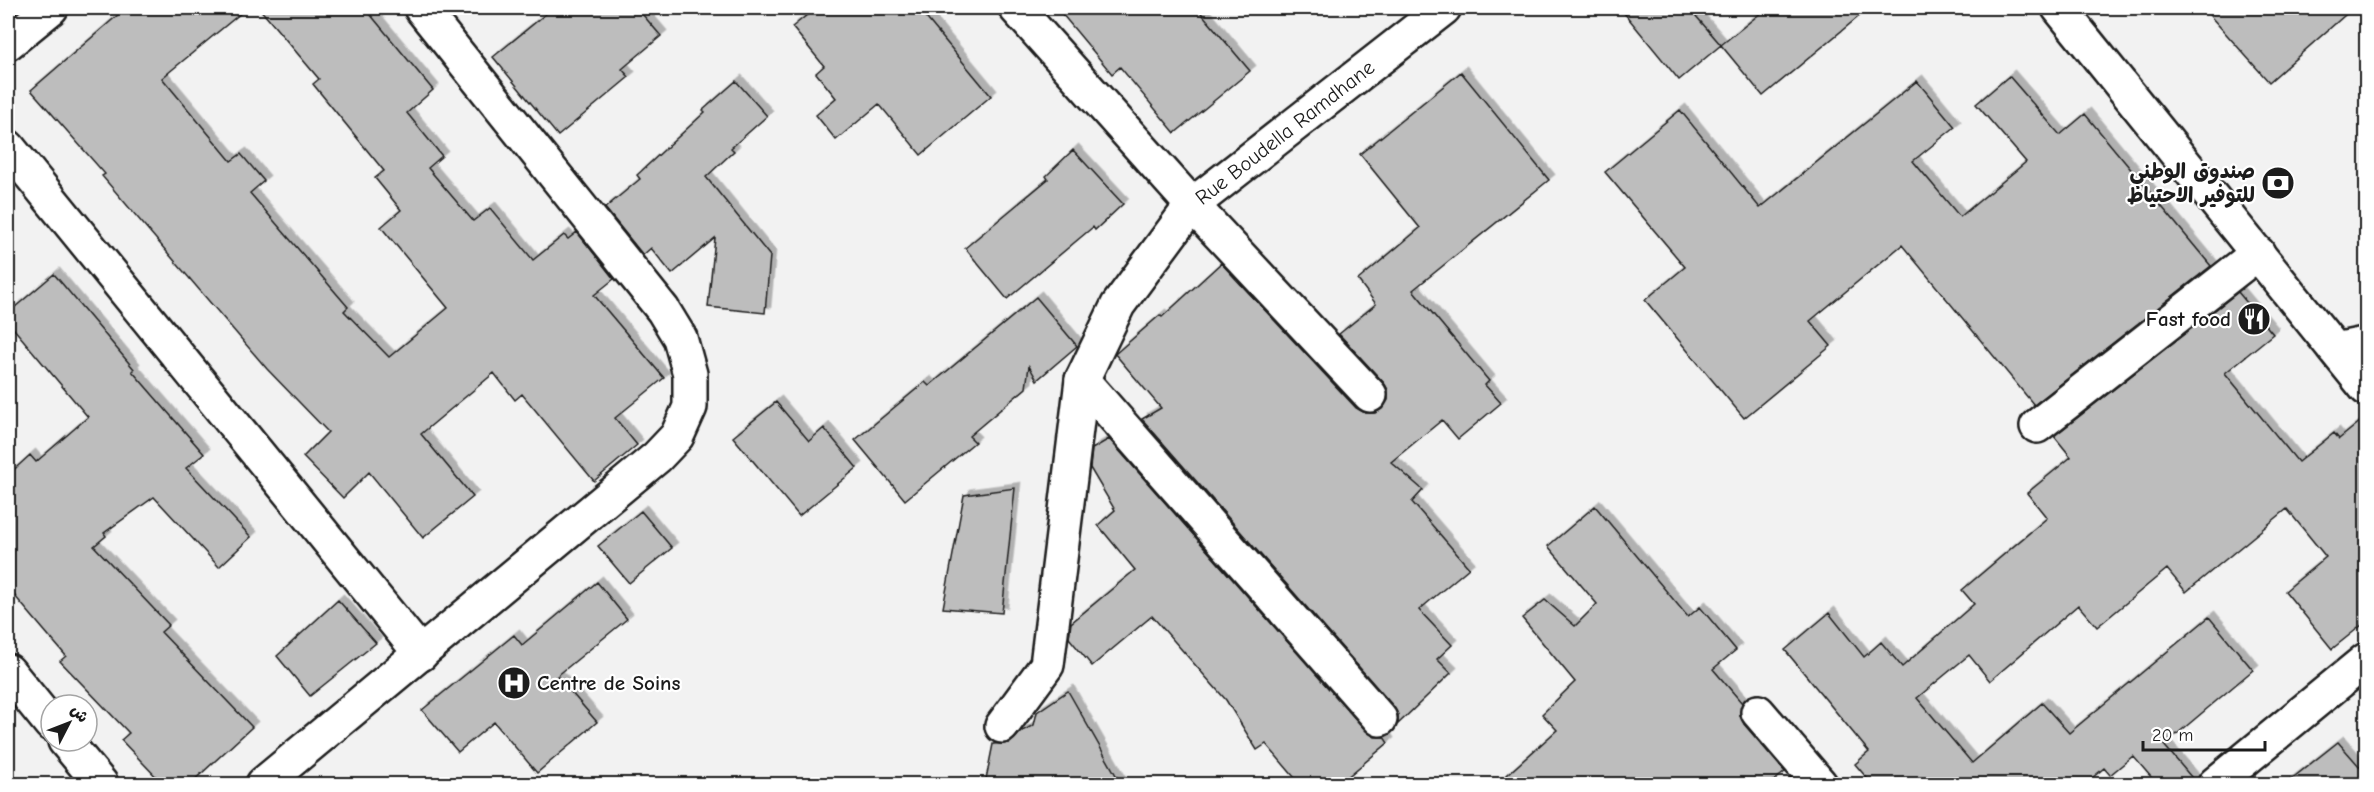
<svg xmlns="http://www.w3.org/2000/svg" width="2374" height="792" viewBox="0 0 2374 792" font-family="'Comic Neue','Playpen Sans Arabic',sans-serif">
<defs>
<filter id="shadow"><feDropShadow dx="5.5" dy="-5.5" stdDeviation="0" flood-color="#0004"/></filter>
</defs>
<rect width="100%" height="100%" fill="#f2f2f2"/>
<filter id="ink" filterUnits="userSpaceOnUse"><feTurbulence type="fractalNoise" baseFrequency=".0167" numOctaves="2"/><feDisplacementMap in="SourceGraphic" scale="12" xChannelSelector="R" yChannelSelector="G"/><feConvolveMatrix kernelMatrix="1 2 1 2 8 2 1 2 1" color-interpolation-filters="sRGB"/></filter>
<g filter="url(#ink)">
<path fill="#bdbdbd" stroke="#1c1c1c" stroke-width="1.5" filter="url(#shadow)" d="M126,8h121l-85,70 69,83 10,-7 23,27 -14,12 98,114 -4,4 45,46 59,-49 -67,-81 20,-17 -26,-32 9,-7 -71,-87 6,-5 -60,-71h106l68,82 -26,23 35,43 -14,12 45,53 17,-13 43,52 31,-25 4,4 9,-7 37,47 -20,16 70,83 -49,40 22,27 -43,36 -72,-87 -7,6 -21,-27 -73,61 52,63 -50,41 -54,-66 -26,26 -40,-41 25,-25 -61,-63 -165,-193 3,-2 -74,-84z
M553,8h84l24,28 -39,33 7,8 -71,59 -65,-79z
M816,8h102l73,88 -70,59 -42,-51 -43,36 -20,-25 20,-17 -20,-25 8,-7 -32,-39z
M1057,8h140l53,63 -75,62 -55,-66 -8,7z
M1620,8h69l32,37 -42,35z
M1767,8h102l-106,88 -42,-51z
M2203,8h150l-84,74z
M1461,72l88,108 -136,110 76,91 -4,4 16,18 -43,36 -16,-19 -51,42 32,28 -11,12 57,66 -50,42 33,35 -15,14 14,14 -53,51v-9l-4,-8 -252,-288 19,-11 -46,-54 45,-39 2,2 59,-54 135,145 9,5h10l7,-4 6,-9v-10l-4,-7 -45,-49 37,-30 -18,-24 62,-52 -60,-74z
M2009,76l51,59 25,-21 126,152 -177,139 -132,-160 -92,76 21,25 -87,72 -99,-118 40,-33 -80,-95 75,-62 80,98 157,-127 38,46 -42,34 47,56 66,-55 -50,-58z
M736,81l31,35 -36,32 3,3 -28,26 64,79 -5,57 -57,-6 7,-69 -43,36 -21,-26 -8,7 -38,-47 35,-29 -3,-4 68,-63 -2,-2z
M1073,150l50,54 -28,26 -2,-3 -86,72 -42,-51 83,-69 -2,-3z
M54,274l80,95 -2,2 72,83 -18,14 65,69 -32,30 -65,-70 -50,36 2,3 -12,10 75,79 -8,7 91,95 -62,57h-27l-42,-44 8,-7 -69,-72 6,-5 -58,-68v-113l22,-20 6,7 52,-45 -80,-95v-9z
M2238,292l35,42 -48,39 73,89 36,-29 5,6 28,-23v205l-35,28 -47,-58 41,-34 -39,-48 -101,83 -19,-23 -70,58 -19,-22 -88,76 -21,-26 -52,43 55,65 70,-60 27,30 140,-116 44,53 -89,75 33,39h-40l-24,-28 -23,19 -6,-7 -19,16h-213l-17,-20 14,-12 -84,-102 44,-37 35,44 17,-15 21,25 72,-63 -12,-14 85,-72 -20,-25 44,-36 -17,-21z
M1036,297l41,49 -40,34 -8,-14 -3,22 -57,48 6,6 -70,58 -50,-60 70,-58 4,4z
M776,402l33,39 15,-13 33,40 -58,48 -66,-79z
M1109,439l257,292 9,6h9l4,6 -49,41h-39l-34,-40 -9,6 -31,-50 -74,-84 -60,50 -23,-28 2,-15 64,-53 -37,-45 17,-15 -25,-42 2,-19z
M1015,488l-13,125 -59,-5 21,-113z
M1595,506l93,111 12,-10 36,43 -23,19 29,34 -2,12 4,9 41,48 -15,12h-273l60,-54 -15,-16 33,-32 -53,-64 23,-18 30,26 22,-22 -49,-58z
M641,511l31,37 -43,35 -31,-37z
M597,582l30,37 -70,57 40,46 -60,51 -43,-51 -36,30 -36,-42 92,-75 8,10z
M338,600l38,43 -66,53 -33,-40z
M1068,691l53,93h-136l8,-40 17,-1 12,-12 12,-6 3,-13z
M2338,742l29,33v9h-82z"/>
<g fill="none" stroke-linecap="round" stroke-linejoin="round">
<g stroke="#1c1c1c" stroke-width="27">
<path id="lane" d="M2332,345l34,-7"/>
</g>
<g stroke="#1c1c1c" stroke-width="38">
<g id="street">
<path id="s1" d="M1016,8l176,197 252,-197"/>
<path d="M8,147l413,507"/>
<path d="M1082,380l298,339"/>
<path d="M2037,426l221,-173"/>
<path d="M8,671l43,53"/>
<path d="M1758,712l62,72"/>
<path d="M1002,726l45,-61 35,-285 36,-75 74,-100 178,190"/>
<path d="M65,741l36,43"/>
<path d="M263,784l394,-327 20,-21 13,-29v-33l-10,-36 -17,-28 -242,-302"/>
</g>
</g>
<g stroke="#1c1c1c" stroke-width="38">
<path id="secondary" d="M8,43l43,-35
M2215,784l151,-124"/>
</g>
<g stroke="#1c1c1c" stroke-width="38">
<path id="primary" d="M2059,8l307,380"/>
</g>
<use href="#lane" stroke="#fff" stroke-width="22"/>
<use href="#street" stroke="#fff" stroke-width="33"/>
<use href="#secondary" stroke="#fff" stroke-width="33"/>
<use href="#primary" stroke="#fff" stroke-width="33"/>
</g>
</g>
<defs>
<g id="bank-disc" transform="scale(1.725)"><circle r="9.5" fill="#1c1c1c" stroke="#fff"/><path d="M-6-4H6V4H-6ZM0-2.3a2.3 2.3 0 1 0 0 4.6a2.3 2.3 0 1 0 0-4.6Z" fill="#fff"/></g>
<g id="restaurant-disc" transform="scale(1.725)"><circle r="9.5" fill="#1c1c1c" stroke="#fff"/><path d="M-5-6h1v4h1v-4h1v4h1v-4h1v5L-1.5 .5V6h-2V.5L-5-1ZM5-6V6H3V1.5H1.5Q1.5-4 5-6Z" fill="#fff"/></g>
<g id="hospital-disc" transform="scale(1.725)"><circle r="9.5" fill="#1c1c1c" stroke="#fff"/><path d="M-5-5h3v3.5h4V-5h3V5h-3V1.5h-4V5h-3Z" fill="#fff"/></g>
</defs>
<g fill-rule="evenodd">
<use href="#bank-disc" x="2278" y="183"/>
<use href="#restaurant-disc" x="2254" y="319"/>
<use href="#hospital-disc" x="514" y="683"/>
</g>
<g text-anchor="middle" dominant-baseline="central" stroke-width="4.5" stroke-linejoin="round" paint-order="stroke">
<g font-size="21" fill="#1c1c1c" stroke="#fff">
<text stroke="none"><textPath href="#s1" startOffset="382">Rue Boudella Ramdhane</textPath></text>
</g>
<g font-size="21" font-weight="bold" fill="#1c1c1c" stroke="#fff" text-anchor="end">
<text x="2255" y="171">صندوق الوطني<tspan x="2255" dy="24">للتوفير الاحتياط</tspan></text>
<text x="2231" y="319">Fast food</text>
<text x="537" y="683" text-anchor="start">Centre de Soins</text>
</g>
</g>
<rect width="2374" height="792" fill="none" stroke="#fff" stroke-width="30"/>
<rect x="15" y="15" width="2344" height="762" fill="none" stroke="#1c1c1c" stroke-width="2" filter="url(#ink)"/>
<g transform="translate(69 723) rotate(48)"><circle r="28" fill="#ffffff" stroke="#a4a4a4" stroke-width="1.5"/>
<path d="M0-4.5L10 22L0 15L-10 22Z" fill="#1c1c1c"/>
<text y="-9" font-size="16" font-weight="bold" text-anchor="middle" fill="#1c1c1c">ش</text>
</g>
<path d="M2143 741v9h122v-9" fill="none" stroke="#1c1c1c" stroke-width="3"/>
<text x="2152" y="741" font-size="18" fill="#1c1c1c" stroke="#ffffff" stroke-width="4.5" paint-order="stroke">20 m</text>
</svg>
